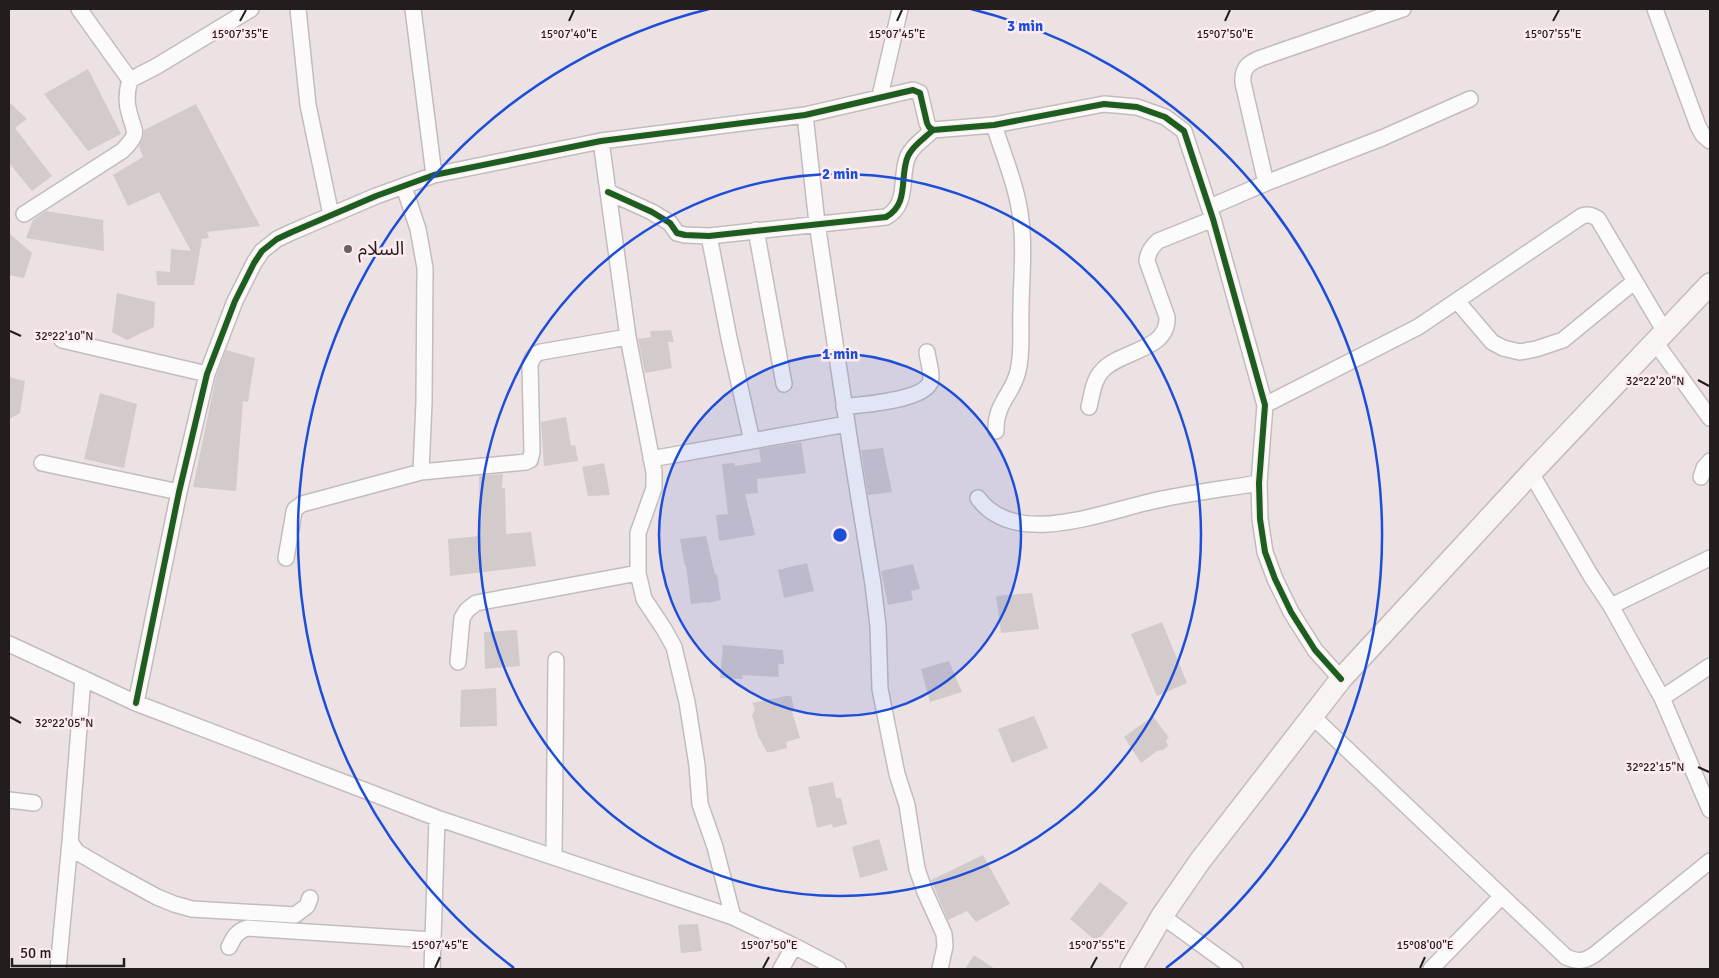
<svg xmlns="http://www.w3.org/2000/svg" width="1719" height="978" viewBox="0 0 1719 978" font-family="Signika,'Noto Sans Arabic',sans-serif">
<rect width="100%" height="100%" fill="#ede2e3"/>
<path fill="#d2cacb" d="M88,69l33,65 -33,17 -44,-57z
M9,102l18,17 -12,9 37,48 -20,15 -23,-28z
M196,104l64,122 -53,6 2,6 -7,1 -8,46h-37l-1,-14 14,1 1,-23 20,2 -32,-59 -31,14 -15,-31 30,-18 -4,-11 4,-8 1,-8z
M46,211l57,9 1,31 -78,-13 7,-18z
M9,233l23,20 -8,25 -15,-3z
M117,293l38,9 -1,25 -27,13 -15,-8z
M671,330l3,12h-6l4,26 -27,5 -7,-34 13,-2 -1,-6z
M226,350l29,8 -7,44 -5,-1 -7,90 -43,-4 23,-110z
M9,377l16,4 -5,32 -11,6z
M100,393l37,11 -13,64 -40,-9z
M566,417l5,29 4,-1 3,16 -34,5 -3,-44z
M801,442l5,31 -49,6 1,14 -13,1 10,41 -36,6 -3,-26 12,-1 -6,-50 12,-1 1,3 26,-4 -2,-13z
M883,448l9,44 -24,3 -7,-45z
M604,463l6,32 -22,1 -6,-29z
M503,474l-1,14h3l1,46 25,-2 5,34 -86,10 -2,-37 32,-3 -1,-60z
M706,536l9,39 2,-1 4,26 -14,3v-1l-16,2 -5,-38h-1l-5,-27z
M807,563l7,28 -30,7 -6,-28z
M913,564l7,25 -9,2 2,9 -25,5 -7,-34z
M1032,593l7,36 -38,4 -5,-37z
M1162,622l25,61 -30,13 -26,-62z
M517,630l3,36 -35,3 -1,-37z
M723,645l60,5 1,14h-6l1,13 -37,-2 1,4 -23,-1z
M949,661l13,31 -32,10 -9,-33z
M496,688l1,38 -37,1 1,-37z
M786,696h5l4,15 -3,1 8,26 -14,4 1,6 -15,4h-5l-9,-16 -6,-21 3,-6 -3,-6z
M1034,716l14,32 -36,15 -14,-34z
M1153,716l16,22 -3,2 2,6 -5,4 -6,1 -16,12 -17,-26z
M833,782l3,16h5l6,26 -14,4 -1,-4 -15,4 -9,-41z
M879,839l9,31 -28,8 -8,-31z
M983,855l27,49 -34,18 -9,-11 -19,9 -17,-40z
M1100,882l28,21 -31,39 -27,-23z
M698,924l4,27 -21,2 -3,-28z
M974,955l21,14h-30z"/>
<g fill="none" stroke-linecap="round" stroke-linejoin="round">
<g stroke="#c4bcbc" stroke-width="18">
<path id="street" d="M79,9l51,71
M298,9l10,96 23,110
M413,9l21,166
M1655,9l43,117 5,9 7,6
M880,96l20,-87
M805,115l12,108 33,220 23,141 5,42 2,63 17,85 10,31 10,64 8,23 19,42 1,12 -5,23
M994,125c10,32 24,64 27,96 4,29 0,59 0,89 -1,19 2,41 -3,61 -5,23 -23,32 -22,60
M601,141l27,196 26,135v16l-16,45v40l6,26 20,30 10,18 13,55 10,63 3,39 15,43 18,70
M1266,183l-23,-100c-1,-15 5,-20 18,-25l142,-49
M404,187l14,42 7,39 -1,134 -3,70
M608,192l44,20 18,11 7,10 8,2 24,1 177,-19c24,-13 13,-41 22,-61 5,-11 17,-18 25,-26l61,-5 110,-21 33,3 28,10 19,14 29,88 52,186 -6,78 1,36 5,33 10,27 16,33 24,38 26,29
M1210,207l56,-24 116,-45 88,-39
M24,214l98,-63c19,-19 12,-18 7,-39 -3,-10 -2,-22 1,-32l27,-14 94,-57
M756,230l28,154
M709,236l20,102 23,103
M1457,301l35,41 11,6 17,4 16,-3 27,-9 72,-59
M62,340l145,34
M1655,342l55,76
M1265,405l153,-78 164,-111c7,-2 10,-1 16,3l67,113
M844,407c19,-3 77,-6 86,-24 3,-8 -2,-22 -3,-31
M1089,407c3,-12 4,-27 13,-36 18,-21 67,-20 65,-54l-20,-56c1,-9 4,-13 11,-20l55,-22
M651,459l196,-35
M42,463l137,29
M1531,473l60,103 20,30 51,92 48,112
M1701,477l3,-9 6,-7
M978,498c37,51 125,14 175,3 35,-8 71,-12 106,-18
M286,558l8,-46 1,-3 7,-5 119,-32 105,-10 4,-2 2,-8 -2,-87c2,-7 4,-11 11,-13l87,-15
M1611,606l99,-48
M9,644l127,59 301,115 296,99 61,29 44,23
M458,662l4,-44 5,-8 9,-7 162,-30
M83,678l-13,164 7,10 36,21 44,24 17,7 18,5 103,6 12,-9 3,-8
M1662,698l48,-32
M136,703l43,-211 28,-118 28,-73 19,-38 8,-12 15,-12 15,-7 84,-36 58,-21 167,-34 204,-26 108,-25 7,3 7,30 2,4 4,3
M1312,716l254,241c12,5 17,5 28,-2l116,-94
M9,800l25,3
M554,856l2,-196
M1162,916l73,53
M229,947c5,-10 7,-15 18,-19l186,12
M58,969l12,-127
M432,969l5,-151
M781,969l13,-23
M1431,969l71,-73"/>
</g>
<g stroke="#c4bcbc" stroke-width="24">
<path id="secondary" d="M1131,969l31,-53 38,-55 141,-182 190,-206 179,-189"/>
</g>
<use href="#street" stroke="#fcfbfb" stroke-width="15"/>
<use href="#secondary" stroke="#f8f4f4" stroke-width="21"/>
<g stroke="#feebed" stroke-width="9">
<path id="cycleway" d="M608,192l44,20 18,11 7,10 8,2 24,1 177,-19c24,-13 13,-41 22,-61 5,-11 17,-18 25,-26l61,-5 110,-21 33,3 28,10 19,14 29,88 52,186 -6,78 1,36 5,33 10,27 16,33 24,38 26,29
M136,703l43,-211 28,-118 28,-73 19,-38 8,-12 15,-12 15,-7 84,-36 58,-21 167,-34 204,-26 108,-25 7,3 7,30 2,4 4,3"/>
</g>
<use href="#cycleway" stroke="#1b5e20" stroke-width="6"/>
</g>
<path fill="none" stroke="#231d1d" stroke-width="2" d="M240,21l6,-11M569,21l5,-11M897,21l5,-11M1225,21l5,-11M1553,21l6,-11M10,331l11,5M1698,380l11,6M10,717l11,6M1698,767l11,5M435,968l5,-11M763,968l6,-11M1091,968l6,-11M1420,968l5,-11"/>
<circle cx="840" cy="535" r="181" fill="#1d4ed8" fill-opacity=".12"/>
<g fill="none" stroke="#1d4ed8" stroke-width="2.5">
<circle cx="840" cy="535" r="181"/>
<circle cx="840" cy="535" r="361"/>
<path d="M514 968A542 542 0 0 1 709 9M971 9A542 542 0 0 1 1166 968"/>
</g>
<circle fill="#6a6262" stroke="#feebed" stroke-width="2" cx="348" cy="249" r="5"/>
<g text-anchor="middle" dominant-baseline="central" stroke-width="5" stroke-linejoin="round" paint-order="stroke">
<g font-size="19" fill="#231d1d" stroke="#feebed" text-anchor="start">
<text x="358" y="249">السلام</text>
</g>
</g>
<g font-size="12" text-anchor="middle" fill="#231d1d" stroke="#feebed" stroke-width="5" stroke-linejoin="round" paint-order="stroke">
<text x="240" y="38">15°07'35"E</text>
<text x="569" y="38">15°07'40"E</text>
<text x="897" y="38">15°07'45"E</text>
<text x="1225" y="38">15°07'50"E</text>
<text x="1553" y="38">15°07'55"E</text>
<text x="64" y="340">32°22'10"N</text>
<text x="1655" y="385">32°22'20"N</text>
<text x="64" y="727">32°22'05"N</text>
<text x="1655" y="771">32°22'15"N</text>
<text x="440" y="949">15°07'45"E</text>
<text x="769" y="949">15°07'50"E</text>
<text x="1097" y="949">15°07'55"E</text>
<text x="1425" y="949">15°08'00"E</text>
</g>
<circle cx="840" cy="535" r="8" fill="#1d4ed8" stroke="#feebed" stroke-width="2.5"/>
<g font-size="15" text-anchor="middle" font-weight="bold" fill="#1d4ed8" stroke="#feebed" stroke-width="5" stroke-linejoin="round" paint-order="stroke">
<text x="1025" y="31">3 min</text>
<text x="840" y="179">2 min</text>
<text x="840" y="359">1 min</text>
</g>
<rect width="1719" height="978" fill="none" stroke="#231d1d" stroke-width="20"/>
<path d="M12 958v8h112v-8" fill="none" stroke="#231d1d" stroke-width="2.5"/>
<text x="20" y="958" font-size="15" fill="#231d1d" stroke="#feebed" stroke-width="4" paint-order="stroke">50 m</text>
</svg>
